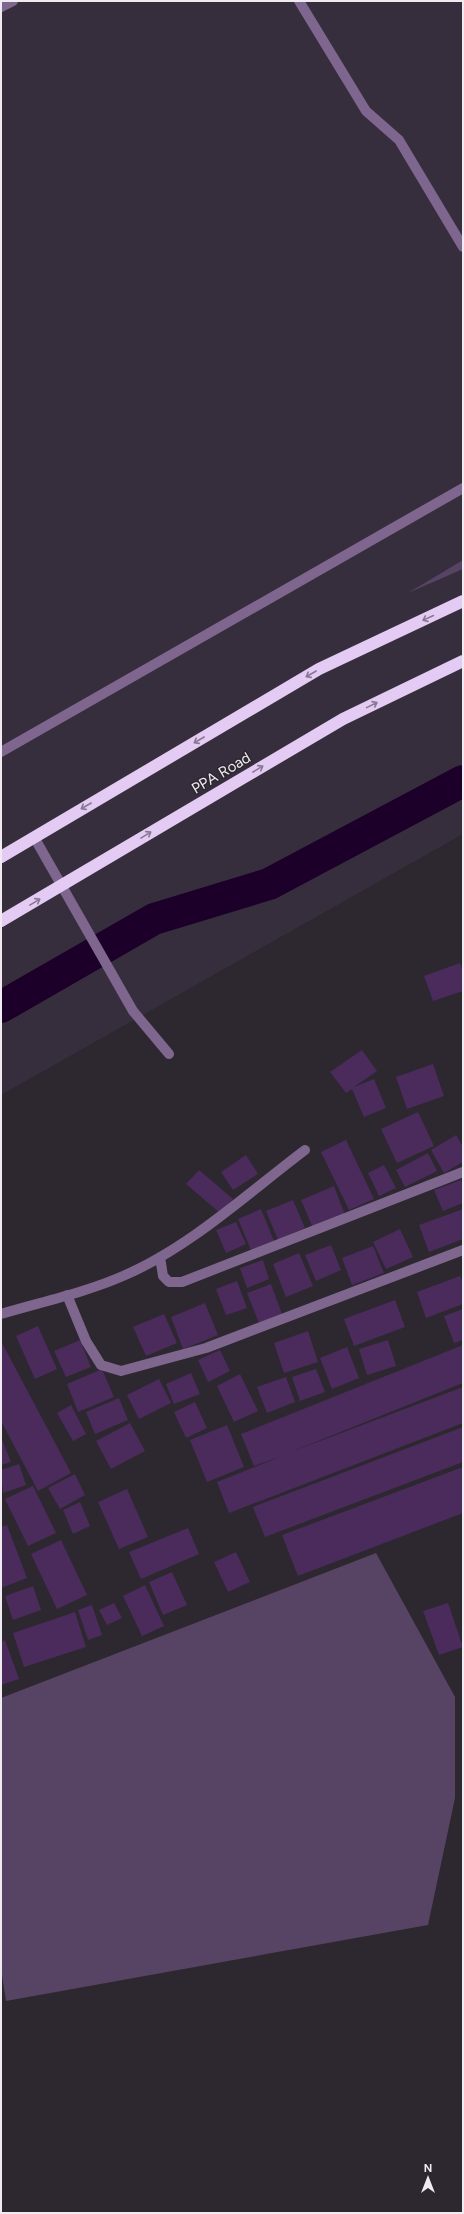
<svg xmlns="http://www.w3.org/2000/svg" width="464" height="2214" viewBox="0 0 464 2214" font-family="Figtree,sans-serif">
<rect width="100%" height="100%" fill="#2d2730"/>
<path fill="#372e3d" d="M1,1h462v833l-462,261z"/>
<path fill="#574363" d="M463,560v9l-55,24z
M376,1553l79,144v101l-27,127 -422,76 -5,-32v-271z"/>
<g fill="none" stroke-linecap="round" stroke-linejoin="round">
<path stroke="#1c002a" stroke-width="32" d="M1,1007l153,-88 115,-35 194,-103"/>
</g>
<path fill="#4a2b5c" d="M460,963l3,8v20l-30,10 -9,-25z
M362,1050l15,21 -23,16 20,-8 12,29 -22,9 -12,-28 -6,4 -16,-21z
M433,1064l11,32 -37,13 -11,-32z
M418,1112l16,34 -37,17 -16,-34z
M456,1135l7,12v15l-19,11 -13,-23z
M346,1140l28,59 -25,11 -28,-58z
M428,1153l9,18 -32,16 -9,-17z
M246,1155l12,19 -25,16 -12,-18z
M384,1165l12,23 -17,8 -11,-23z
M199,1170l34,29 -13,14 -34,-29z
M461,1180l2,5v18l-20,8 -9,-21z
M334,1186l11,29 -32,13 -12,-28z
M293,1200l12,28 -27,12 -12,-29z
M261,1209l13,32 -23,9 -13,-31z
M463,1209v30l-34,13 -10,-27z
M236,1222l10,22 -20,9 -10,-23z
M400,1229l13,28 -27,12 -13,-27z
M331,1245l10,25 -25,11 -11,-26z
M373,1246l11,27 -32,12 -10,-27z
M299,1253l14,33 -27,11 -13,-33z
M263,1260l6,19 -22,9 -7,-20z
M460,1276l3,7v21l-37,14 -9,-26z
M237,1281l10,27 -21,7 -10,-26z
M271,1284l11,30 -23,9 -12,-30z
M395,1300l10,27 -51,19 -10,-27z
M205,1303l13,32 -35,14 -12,-32z
M463,1309v31l-9,3 -10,-27z
M164,1314l13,29 -31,13 -13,-29z
M38,1326l19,43 -22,10 -19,-43z
M308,1331l10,31 -34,11 -10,-30z
M80,1340l11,27 -25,10 -12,-26z
M388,1340l8,26 -29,9 -8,-26z
M1,1341l70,132 -33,18 -37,-70z
M463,1345v38l-175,70 175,-66v36l-234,90 -12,-31 65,-26 -28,10 -13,-32z
M347,1347l12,31 -27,11 -12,-31z
M220,1350l10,21 -22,11 -10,-22z
M102,1369l12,28 -36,15 -11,-28z
M316,1369l9,23 -25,9 -8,-24z
M191,1373l9,21 -26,10 -8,-20z
M240,1374l18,37 -24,11 -17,-36z
M286,1377l9,25 -28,11 -10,-26z
M159,1379l12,24 -32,16 -12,-24z
M119,1398l9,22 -33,14 -9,-22z
M195,1402l12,26 -21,10 -12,-26z
M71,1405l15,29 -13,7 -16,-28z
M130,1423l15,28 -34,18 -15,-28z
M227,1425l17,42 -37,15 -17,-42z
M463,1427v35l-198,75 -12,-30z
M1,1437l10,25 -10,3z
M19,1464l7,21 -23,8 -2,-23z
M463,1467v46l-165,63 -16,-41z
M75,1474l10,21 -25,14 -12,-21z
M33,1486l23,47 -28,13 -23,-47z
M127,1489l21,48 -29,12 -21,-47z
M80,1502l10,24 -17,8 -10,-24z
M7,1525l20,53 -26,10v-61z
M188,1528l11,26 -58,25 -12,-27z
M61,1540l26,55 -30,14 -26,-55z
M236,1552l14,30 -22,10 -14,-30z
M172,1572l15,33 -24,10 -14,-33z
M145,1585l19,41 -22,10 -19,-40z
M33,1586l8,24 -28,10 -8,-24z
M114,1603l8,15 -15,7 -8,-15z
M448,1603l15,44 -24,8 -16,-44z
M92,1605l10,30 -14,5 -10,-30z
M75,1612l11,35 -62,20 -11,-34z
M5,1640l14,39 -18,6v-43z"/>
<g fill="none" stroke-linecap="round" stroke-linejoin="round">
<path stroke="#7f668e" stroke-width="10" d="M299,1l67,110 33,29 64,107
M1,7l12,-6
M1,752l462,-264
M34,837l99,174 36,43
M160,1257l3,19 6,6h13l281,-110
M67,1295l19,46 15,24 20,6 85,-23 257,-98
M1,1314c40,-12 83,-21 122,-38 66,-28 125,-83 182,-126"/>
<path stroke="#e3cbf3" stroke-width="12" d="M1,857l318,-188 144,-68
M1,921l342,-202 120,-58"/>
</g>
<defs><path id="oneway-shaft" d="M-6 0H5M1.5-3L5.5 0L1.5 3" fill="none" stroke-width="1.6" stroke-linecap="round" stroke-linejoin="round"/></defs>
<g stroke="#887992">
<use href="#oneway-shaft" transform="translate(428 618) rotate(155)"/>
<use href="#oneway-shaft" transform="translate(311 674) rotate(150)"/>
<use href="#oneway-shaft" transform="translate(372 705) rotate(-26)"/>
<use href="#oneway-shaft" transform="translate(199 740) rotate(150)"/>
<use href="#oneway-shaft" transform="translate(258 769) rotate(-31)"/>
<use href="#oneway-shaft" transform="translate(86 806) rotate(150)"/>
<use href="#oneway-shaft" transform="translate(146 835) rotate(-31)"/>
<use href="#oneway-shaft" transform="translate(35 902) rotate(-31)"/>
</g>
<g text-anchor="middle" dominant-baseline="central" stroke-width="3" stroke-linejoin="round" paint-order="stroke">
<g font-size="15" fill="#efebf1" stroke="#2d2730">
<text transform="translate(221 773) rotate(-31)">PPA Road</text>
</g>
</g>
<rect width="464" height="2214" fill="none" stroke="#efebf1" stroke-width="4"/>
<g transform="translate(428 2178)" stroke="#2d2730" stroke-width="3" paint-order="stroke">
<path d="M0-3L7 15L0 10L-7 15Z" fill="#efebf1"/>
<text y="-6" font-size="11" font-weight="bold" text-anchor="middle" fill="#efebf1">N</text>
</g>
</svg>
